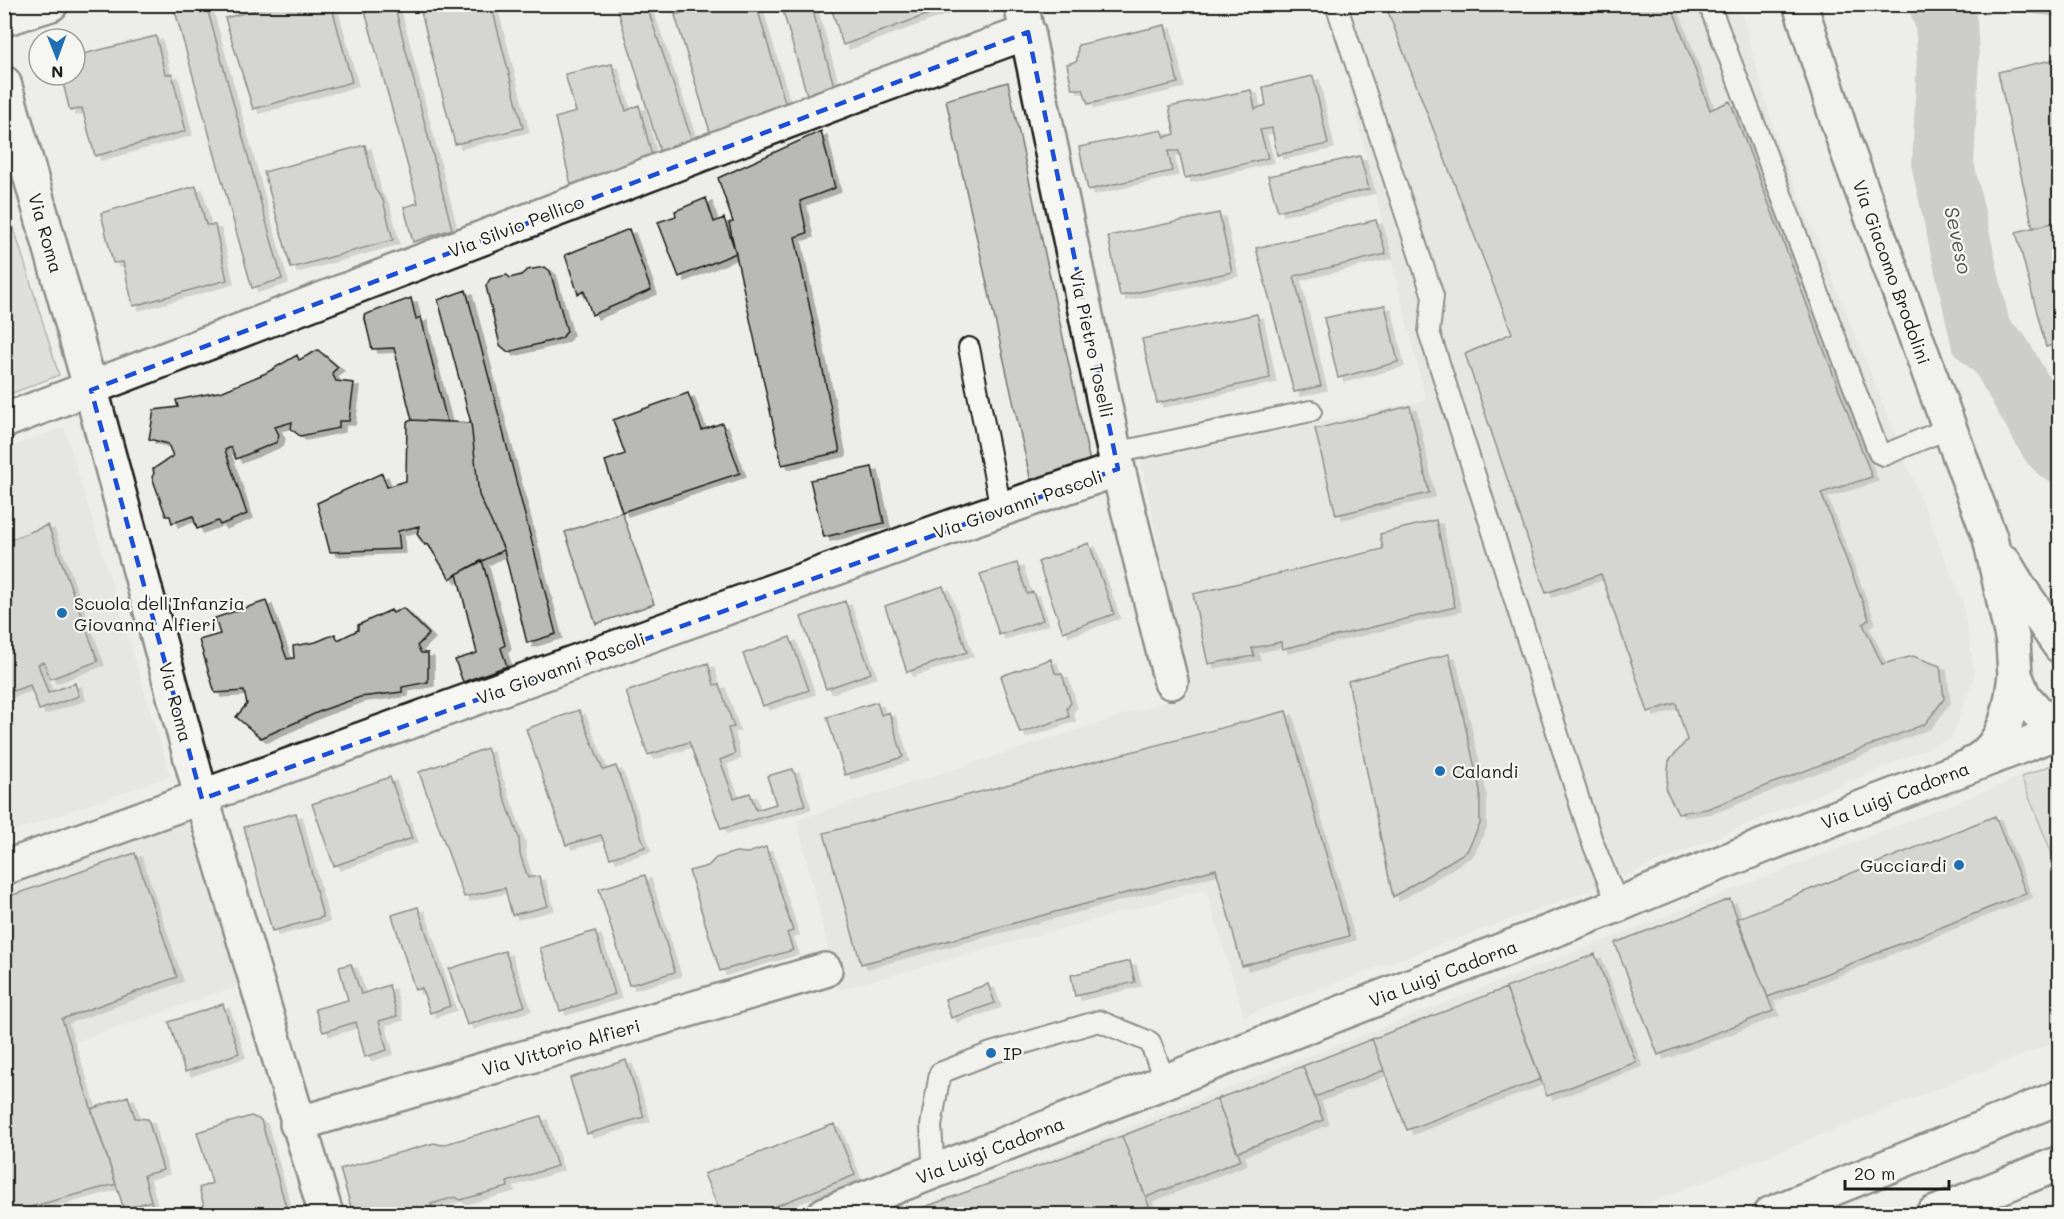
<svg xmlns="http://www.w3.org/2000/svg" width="2064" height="1219" viewBox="0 0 2064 1219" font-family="Mali,sans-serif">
<defs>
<filter id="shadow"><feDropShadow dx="6" dy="4" stdDeviation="0" flood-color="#0004"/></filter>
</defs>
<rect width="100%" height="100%" fill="#edede9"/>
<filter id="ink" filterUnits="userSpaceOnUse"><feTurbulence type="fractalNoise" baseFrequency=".0167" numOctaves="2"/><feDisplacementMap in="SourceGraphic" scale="12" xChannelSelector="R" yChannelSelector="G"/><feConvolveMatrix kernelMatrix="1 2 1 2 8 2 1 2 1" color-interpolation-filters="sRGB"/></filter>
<g filter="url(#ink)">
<path fill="#ddddda" d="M1329,5h410l38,136 185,460 13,72 -23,65 -361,152 -347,126 -38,-127 -368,101 -41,-170 392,-126 -48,-233 285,-61z
M64,427l106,349 -165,58v-385z
M2021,777l38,94v169l-437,174h-715z
M186,817l52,169 -164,56 17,67 25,75 -111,30 -1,-333z"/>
<path fill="#cececb" stroke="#757574" stroke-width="1.5" d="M2008,5h51v11l-36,-4z
M1008,82l83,385 -59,19 -86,-386z
M12,222l47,153 -54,21 -1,-172z
M622,512l32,92 -58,20 -31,-92z
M2059,762v109l-38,-94z"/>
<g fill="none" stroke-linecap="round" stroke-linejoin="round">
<path stroke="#a6a6a3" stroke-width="62" d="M1940,4l6,19 2,34 -5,109 38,170 19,18 51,89 9,9"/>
</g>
<path fill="#b9b9b6" stroke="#1c1c1c" stroke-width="1.5" filter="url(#shadow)" d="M173,4h33l76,275 -30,9z
M278,4h53l21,78 -99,27 -28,-91z
M363,4h31l58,225 -39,13 -9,-35 14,-4z
M419,4h72l32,124 -68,16z
M616,4h30l46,136 -32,12z
M708,4h48l31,105 -76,26 -36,-120z
M781,4h30l23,82 -27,9z
M830,4h127l-114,41z
M1047,4h21l-20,5z
M1385,4h286l39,106 20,-9 142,376 -51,16 48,126 -6,5 19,40 31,-8 27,10 4,33 -19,25 -218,85 -29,4 -12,-23 3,-29 18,-21 -11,-37 -28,9 -47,-138 -55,19 -81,-239 47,-21z
M1165,25l13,58 -90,21 -5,-15h-11l-5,-25 10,-3 1,-16z
M156,36l9,38h7l14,57 -91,25 -13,-48 -12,3 -9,-36h14v-19z
M2060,58v163l-27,7 -35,-156z
M612,64l14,47 13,-6 14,55 -81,29 -17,-71 21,-6 -11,-38z
M1313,76l15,68 -51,11 -5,-27 -12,2 8,28 -83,20 -6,-27h-11l4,20 -84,19 -9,-43 83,-17 3,7 10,-3 -6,-27 82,-17 4,19 11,-4 -3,-18z
M821,131l14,57 -35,13 7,32 -12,4 45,215 -58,13 -53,-242 4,-1 -15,-44z
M365,145l10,44 8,11 10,40 -102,28 -27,-96z
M1360,156l9,33 -91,22 -10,-35z
M196,186l10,39h9l12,55 -94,26 -10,-44 -10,1 -12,-50z
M706,198l8,24 10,-4 12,35 -57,24 -21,-55 18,-6 -1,-5z
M1219,213l13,59 -112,24 -12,-60z
M1376,220l10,34 -92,22 27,110 -27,6 -38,-144z
M2059,221l1,122 -14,4 -30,-115z
M629,229l22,61 -59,25 -8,-24 -6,3 -13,-39z
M545,267l5,4 17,60 -5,7 -54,14 -8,-7 -14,-59 4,-7 17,-4 3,3 11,-3 6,-5z
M466,290l90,344 -29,9 -23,-93 -25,-55 -8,-72 -33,-123z
M411,298l5,21 5,-2 26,105 -35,-2 -18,-72 -22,1 -8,-34z
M1385,305l13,57 -60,16 -14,-60z
M1257,314l13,64 -113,25 -15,-64z
M318,350l20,17 -6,6 4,8 18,2 -5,38h-10v7l-39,8 -9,-7 1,-7 -17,5 4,8 -2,7 -41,17 -5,-12 -6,3 22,64 -27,11 -2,-4 -21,8 -4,-13 -21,7 -2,-7h-4l-14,-39 2,-4 -1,-4 20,-13 -5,-12 -19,-5 5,-29 24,-3 -2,-7 47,-9 43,-18 31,-18 2,5z
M688,393l14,37 20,-7 18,50 -118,39 -17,-51 20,-7 -12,-34z
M1410,406l19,87 -93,22 -21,-86z
M412,420l59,3 8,72 25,55 -47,24 -7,5 -22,-35 -3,1 -8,-11 2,-8 -21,5 2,18 -70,3 -13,-49 65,-30 5,14 19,-6 1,-59z
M872,467l12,56 -60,14 -14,-57z
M1436,520l19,87 -173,42 -1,-7 -29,6 2,8 -46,8 -15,-70 190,-45 -3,-15z
M48,525l50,136 -48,18 -6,-17 -6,2 10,29 27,-10 4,13 -40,14 -9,-25 -26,9v-152z
M1089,543l25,71 -51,18 -25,-70z
M482,560l23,85 -4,3 6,18 -44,16 -8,-22 22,-7 -20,-79z
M1017,563l10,31 6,-2 10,28 -44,15 -19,-61z
M943,586l24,66 -60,20 -22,-66z
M266,601l21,58 7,-1 -1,-12 23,-4 19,-8 3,6 20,-10v-5l33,-15 2,3 10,-5 26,26 -12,12 4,7h7v29l-26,5v5l-42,5 -37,13 -62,28 -25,-21 11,-13 -3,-13 -29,2 -16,-53 21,-6 -5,-16z
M845,601l26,72 -45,16 -25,-72z
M790,637l19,53 -46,16 -20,-52z
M1449,654l31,136v34l-13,27 -74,46 -45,-216z
M1051,659l4,14 7,1 9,29 -4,5 2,9 -49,16 -19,-57z
M708,663l6,22 5,-1 15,43 -6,1 7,26 -15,6 14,38 16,-5 6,17 20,-6 -9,-28 26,-7 12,36 -84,24 -32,-87 -41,13 -22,-63z
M877,702l4,13 8,-3 14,45 -58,18 -18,-58z
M579,710l24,60 13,-4 29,81 -35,11 -9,-23 -35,10 -40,-116z
M1286,711l63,225 -107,30 -26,-97 -355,95 -37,-131z
M487,748l32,90 1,16 8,24 11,-2 9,30 -36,9 -7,-27 -41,9 -45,-125z
M390,777l22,61 -78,28 -22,-62z
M296,813l27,104 -51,14 -28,-104z
M1995,816l31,77 -258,104 -32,-78z
M766,847l27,84 -6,2 6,17 -73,21 -31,-100 19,-5 8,-8 20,-6 12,1z
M135,853l42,124 -115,42 54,165 -112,30v-316z
M645,875l30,97 -46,13 -30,-96z
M1730,899l43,112 -115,44 -43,-112z
M418,907l32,99 -20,7 -8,-25 -7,2 -23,-75z
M595,931l20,63 -55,17 -20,-63z
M505,951l20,55 -58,19 -18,-56z
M1595,954l41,108 -89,34 -41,-108z
M1130,961l5,21 -60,14 -4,-21z
M351,964l10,30 28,-9 8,31 -18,5 8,29 -22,7 -9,-35 -33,10 -8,-23 33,-9 -9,-33z
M988,984l7,19 -44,15 -6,-19z
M1506,988l35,91 -134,51 -35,-91z
M223,1004l16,49 -54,19 -16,-50z
M1372,1039l12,31 -69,27 -12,-31z
M626,1060l18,57 -57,17 -17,-56z
M1303,1066l20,54 -86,32 -20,-53z
M128,1096l7,22 13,1 15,51 -19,5 7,26 -27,8 -33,-100z
M1217,1099l24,61 -95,37 -24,-61z
M251,1116l10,4 26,90 -6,4h-75l-7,-26 13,-5 -15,-51z
M541,1116l16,50 -50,16 1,5 -48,13 -5,-3 -24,7 3,10h-81l-13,-45 94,-26 8,2z
M834,1124l21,51 -100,39h-34l-17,-40z
M1122,1136l30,78h-247z
M151,1201l4,13h-29l-2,-5z"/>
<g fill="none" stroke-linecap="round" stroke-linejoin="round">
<g stroke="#1c1c1c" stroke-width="24">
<path id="lane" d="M1336,4l97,292 -4,36 163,509 26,64
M1709,4l170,449 5,2 65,-27
M969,348l32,161
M1115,453l196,-42
M934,1173l-3,-47 9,-53 51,-20 108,-32 51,21 15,39"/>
</g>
<g stroke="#1c1c1c" stroke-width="38">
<path id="street" d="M1021,4l97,465 53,213
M1800,4l46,143 144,391 23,104 2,33 9,22 18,20 18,8
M4,19l47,-15
M4,83l87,307 111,409 124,415
M4,421l852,-326 172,-63
M2004,562l17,28 39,56
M1975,762c31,-18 36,-54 40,-87
M4,868l949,-342 165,-57
M297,1124l528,-154
M825,1214l793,-309c146,-62 295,-116 442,-174"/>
</g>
<g stroke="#1c1c1c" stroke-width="38">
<path id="highway" d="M1770,1214l290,-117
M1933,1214l127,-51"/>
</g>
<use href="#lane" stroke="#f6f6f2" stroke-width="20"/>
<use href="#street" stroke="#f6f6f2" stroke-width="33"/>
<use href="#highway" stroke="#f6f6f2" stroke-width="33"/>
</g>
</g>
<path d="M0 0H2064V1219H0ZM1028,32l90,437 -916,330 -111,-409z" fill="#edede9" fill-opacity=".55" fill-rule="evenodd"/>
<path fill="none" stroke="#1d4ed8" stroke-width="4.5" stroke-dasharray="12 8" stroke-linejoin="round" d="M1028,32l90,437 -916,330 -111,-409z"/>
<g fill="#1f6fb2" stroke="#f6f6f2" stroke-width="2">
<circle cx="62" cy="613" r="6"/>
<circle cx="1440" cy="771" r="6"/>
<circle cx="1959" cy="865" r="6"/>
<circle cx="991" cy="1053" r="6"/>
</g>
<g text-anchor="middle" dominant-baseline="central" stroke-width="4.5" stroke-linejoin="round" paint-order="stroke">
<g font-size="18" fill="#1c1c1c" stroke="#f6f6f2">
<text transform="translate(516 226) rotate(-21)">Via Silvio Pellico</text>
<text transform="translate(46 233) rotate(74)">Via Roma</text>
<text transform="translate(1892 272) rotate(70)">Via Giacomo Brodolini</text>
<text transform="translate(1092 344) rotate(78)">Via Pietro Toselli</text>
<text transform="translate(1018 504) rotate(-19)">Via Giovanni Pascoli</text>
<text transform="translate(561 668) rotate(-20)">Via Giovanni Pascoli</text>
<text transform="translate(176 702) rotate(75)">Via Roma</text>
<text transform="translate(1895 795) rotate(-21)">Via Luigi Cadorna</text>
<text transform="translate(1443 973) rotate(-21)">Via Luigi Cadorna</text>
<text transform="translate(561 1047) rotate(-16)">Via Vittorio Alfieri</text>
<text transform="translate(990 1150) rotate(-21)">Via Luigi Cadorna</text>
</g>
<g font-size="18" fill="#1c1c1c" stroke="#f6f6f2" text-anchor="start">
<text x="74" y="603">Scuola dell'Infanzia<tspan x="74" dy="21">Giovanna Alfieri</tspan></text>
<text x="1452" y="771">Calandi</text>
<text x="1947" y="865" text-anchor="end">Gucciardi</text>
<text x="1003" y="1053">IP</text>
</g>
<g font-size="20" font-style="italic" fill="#535352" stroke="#f6f6f2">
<text transform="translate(1959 240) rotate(78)">Seveso</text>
</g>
</g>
<rect width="2064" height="1219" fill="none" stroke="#f6f6f2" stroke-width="24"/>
<rect x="12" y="12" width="2040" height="1195" fill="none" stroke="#1c1c1c" stroke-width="2" filter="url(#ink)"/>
<g transform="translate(57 57) rotate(179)"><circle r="28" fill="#f6f6f2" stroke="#9f9f9c" stroke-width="1.5"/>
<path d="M0-4.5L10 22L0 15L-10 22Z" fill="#1f6fb2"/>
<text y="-9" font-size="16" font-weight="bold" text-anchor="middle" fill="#1c1c1c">N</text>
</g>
<path d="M1845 1180v9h104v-9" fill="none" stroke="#1c1c1c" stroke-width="3"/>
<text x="1854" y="1180" font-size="18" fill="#1c1c1c" stroke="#f6f6f2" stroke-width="4.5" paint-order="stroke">20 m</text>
</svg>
